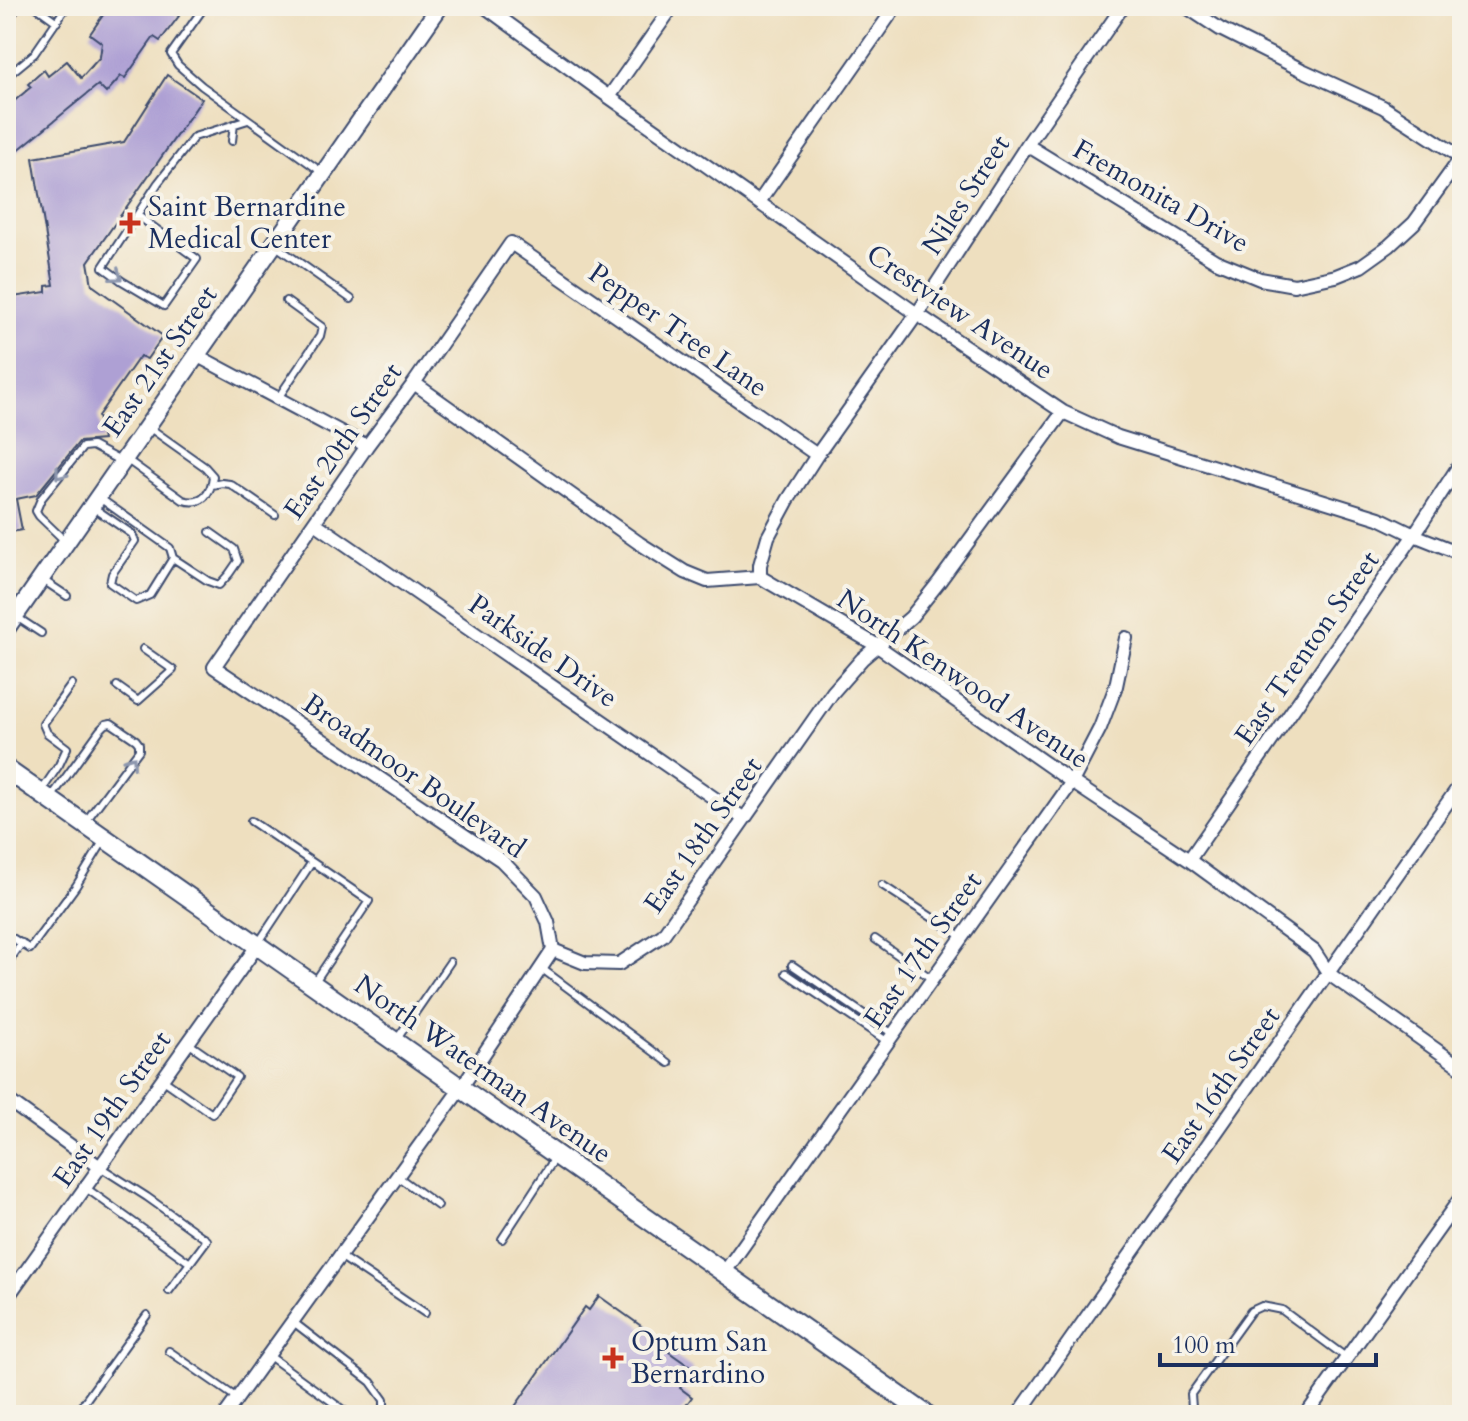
<svg xmlns="http://www.w3.org/2000/svg" width="1468" height="1421" viewBox="0 0 1468 1421" font-family="Cardo,serif">
<rect width="100%" height="100%" fill="#f7f3e8"/>
<filter id="ink" filterUnits="userSpaceOnUse"><feTurbulence type="fractalNoise" baseFrequency=".0125" numOctaves="2"/><feDisplacementMap in="SourceGraphic" scale="16" xChannelSelector="R" yChannelSelector="G"/><feConvolveMatrix kernelMatrix="1 2 1 2 8 2 1 2 1" color-interpolation-filters="sRGB"/></filter>
<filter id="wash" filterUnits="userSpaceOnUse"><feTurbulence type="fractalNoise" baseFrequency=".006" numOctaves="4" result="noise"/><feDisplacementMap in="SourceGraphic" scale="32" xChannelSelector="R" yChannelSelector="G"/><feGaussianBlur stdDeviation="1.8" result="paint"/><feColorMatrix in="noise" values="0 0 0 0 0 0 0 0 0 0 0 0 0 0 0 0 0 1.4 0 .05"/><feComposite in="paint" operator="in"/></filter>
<g filter="url(#wash)">
<rect width="100%" height="100%" fill="#eedfbf"/>
<g id="blocks">
<path fill="#aea0d4" d="M106,6h57l16,10 -19,25 -6,-4 -29,41 -4,-2 -15,17 -8,-8 -92,75v-52l25,-21 -3,-3 16,-14 4,6 19,-15 14,17 19,-21 2,-14 -12,-9 13,-19 -2,-2z
M167,75l35,24 -114,163 4,23 71,51 -16,23 -7,-3 -42,60 5,24 -24,2 -43,53 -20,4 6,31 -16,3v-235l40,-6v-6l8,-1 -21,-127 91,-16z
M599,1296l73,52 -3,4 24,17 -13,19 12,9 -13,18h-170l76,-108 4,3z"/>
</g>
</g>
<g filter="url(#ink)">
<use href="#blocks" fill-opacity="0" stroke="#3b496d" stroke-width="2"/>
<g fill="none" stroke-linecap="round" stroke-linejoin="round">
<g stroke="#3b496d" stroke-width="10">
<path id="lane" d="M35,6l22,16
M205,6l-34,48 7,11 24,21 121,87
M6,21l13,-15
M6,77l28,-23 33,-48
M232,141l2,-17
M137,215l60,44 -33,47 -42,-25 -19,-14 55,-84 36,-46 54,-17
M276,246l75,53
M278,398l42,-62 2,-9 -36,-26
M126,459l57,41c19,6 28,-6 30,-24l-8,-9 -55,-39
M212,485l10,-2 8,1 45,31
M94,508l38,26 3,7 -23,33 -2,9 26,18 14,-6 23,-37 -3,-10 -69,-49
M65,541l-26,-25 -3,-5 5,-12 42,-52 9,-1 30,16
M173,558l35,23 11,4 10,-11 9,-13 -4,-12 -24,-17
M43,580l24,16
M15,616l26,17
M117,686l21,15 35,-31 -30,-21
M42,790l17,-25 8,-17 -20,-15 -4,-9 29,-40
M50,799l50,-69 6,-6 5,-1 25,17 3,4v6l-53,71
M251,821l61,41 -53,80
M312,862l57,39 -55,82
M882,885l80,52
M6,934l24,15 46,-63 28,-46
M875,939l57,40
M6,965l16,-22
M792,965l101,69
M541,968l128,95
M786,973l102,69
M397,1039l53,-77
M162,1079l50,35 25,-37 -49,-34
M100,1167l47,30 60,43 -38,51
M397,1176l41,30
M86,1188l104,75
M502,1239l53,-81
M340,1256l85,57
M292,1321l79,61 13,18v15
M169,1351l68,47
M268,1355l82,60
M75,1415l72,-100
M1198,1415l-6,-7 -1,-14 60,-83 11,-5 20,4 65,48"/>
</g>
<g stroke="#3b496d" stroke-width="16">
<path id="street" d="M484,6l125,91 308,217 146,98 55,25 261,81 35,17 48,19
M1185,6l35,23 82,41 81,37 79,51
M609,97l64,-91
M1027,145l189,116 44,18 34,6 42,-9 25,-10 28,-20 25,-23 47,-65
M759,202l137,-196
M196,355l171,91
M414,383l225,160 46,29 22,9 53,-4 116,68 196,137 117,78 125,91 15,23 133,94
M315,523l428,295
M760,577v-12l8,-28 20,-37 29,-45 100,-141 110,-169 96,-139
M1189,860l225,-325 48,-74
M553,950l-5,-28 -12,-26 -35,-36 -287,-193 153,-221 47,-63 97,-140 306,212
M6,1099l94,68
M724,1273l348,-491 28,-54 16,-42 10,-48
M6,1299l251,-353
M225,1415l236,-327 92,-138 32,13 34,1 44,-29 170,-243 29,-33 49,-42 28,-35 124,-170
M1018,1415l444,-633
M1306,1415l156,-219"/>
</g>
<g stroke="#3b496d" stroke-width="20">
<path id="secondary" d="M6,629l434,-623"/>
</g>
<g stroke="#3b496d" stroke-width="22">
<path id="primary" d="M6,769l921,646"/>
</g>
<use href="#lane" stroke="#fff" stroke-width="6"/>
<use href="#street" stroke="#fff" stroke-width="12"/>
<use href="#secondary" stroke="#fff" stroke-width="16"/>
<use href="#primary" stroke="#fff" stroke-width="18"/>
</g>
<defs><path id="oneway-chevron" d="M-2-3.5L2.5 0L-2 3.5" fill="none" stroke-width="1.6" stroke-linecap="round" stroke-linejoin="round" transform="scale(2)"/></defs>
<g stroke="#8d97ae">
<use href="#oneway-chevron" transform="translate(117 276) rotate(35)"/>
<use href="#oneway-chevron" transform="translate(60 474) rotate(128)"/>
<use href="#oneway-chevron" transform="translate(131 761) rotate(-54)"/>
</g>
</g>
<g fill="#c8321e" stroke="#f7f3e8" stroke-width="3">
<path d="M126 211h8v8h8v8h-8v8h-8v-8h-8v-8h8z"/>
<path d="M609 1346h8v8h8v8h-8v8h-8v-8h-8v-8h8z"/>
</g>
<g text-anchor="middle" dominant-baseline="central" stroke-width="8" stroke-linejoin="round" paint-order="stroke">
<g font-size="28" fill="#1b2f5e" stroke="#f7f3e8">
<text transform="translate(966 195) rotate(-57)">Niles Street</text>
<text transform="translate(1161 196) rotate(30)">Fremonita Drive</text>
<text transform="translate(960 312) rotate(34)">Crestview Avenue</text>
<text transform="translate(678 330) rotate(35)">Pepper Tree Lane</text>
<text transform="translate(160 361) rotate(-55)">East 21st Street</text>
<text transform="translate(343 441) rotate(-55)">East 20th Street</text>
<text transform="translate(1307 648) rotate(-55)">East Trenton Street</text>
<text transform="translate(543 651) rotate(35)">Parkside Drive</text>
<text transform="translate(963 679) rotate(34)">North Kenwood Avenue</text>
<text transform="translate(414 776) rotate(35)">Broadmoor Boulevard</text>
<text transform="translate(703 835) rotate(-55)">East 18th Street</text>
<text transform="translate(923 950) rotate(-55)">East 17th Street</text>
<text transform="translate(483 1069) rotate(35)">North Waterman Avenue</text>
<text transform="translate(1221 1085) rotate(-55)">East 16th Street</text>
<text transform="translate(112 1109) rotate(-55)">East 19th Street</text>
</g>
<g font-size="28" fill="#1b2f5e" stroke="#f7f3e8" text-anchor="start">
<text x="148" y="207">Saint Bernardine<tspan x="148" dy="32">Medical Center</tspan></text>
<text x="631" y="1342">Optum San<tspan x="631" dy="32">Bernardino</tspan></text>
</g>
</g>
<rect width="1468" height="1421" fill="none" stroke="#f7f3e8" stroke-width="32"/>
<path d="M1160 1353v12h216v-12" fill="none" stroke="#1b2f5e" stroke-width="4"/>
<text x="1172" y="1353" font-size="24" fill="#1b2f5e" stroke="#f7f3e8" stroke-width="6" paint-order="stroke">100 m</text>
</svg>
